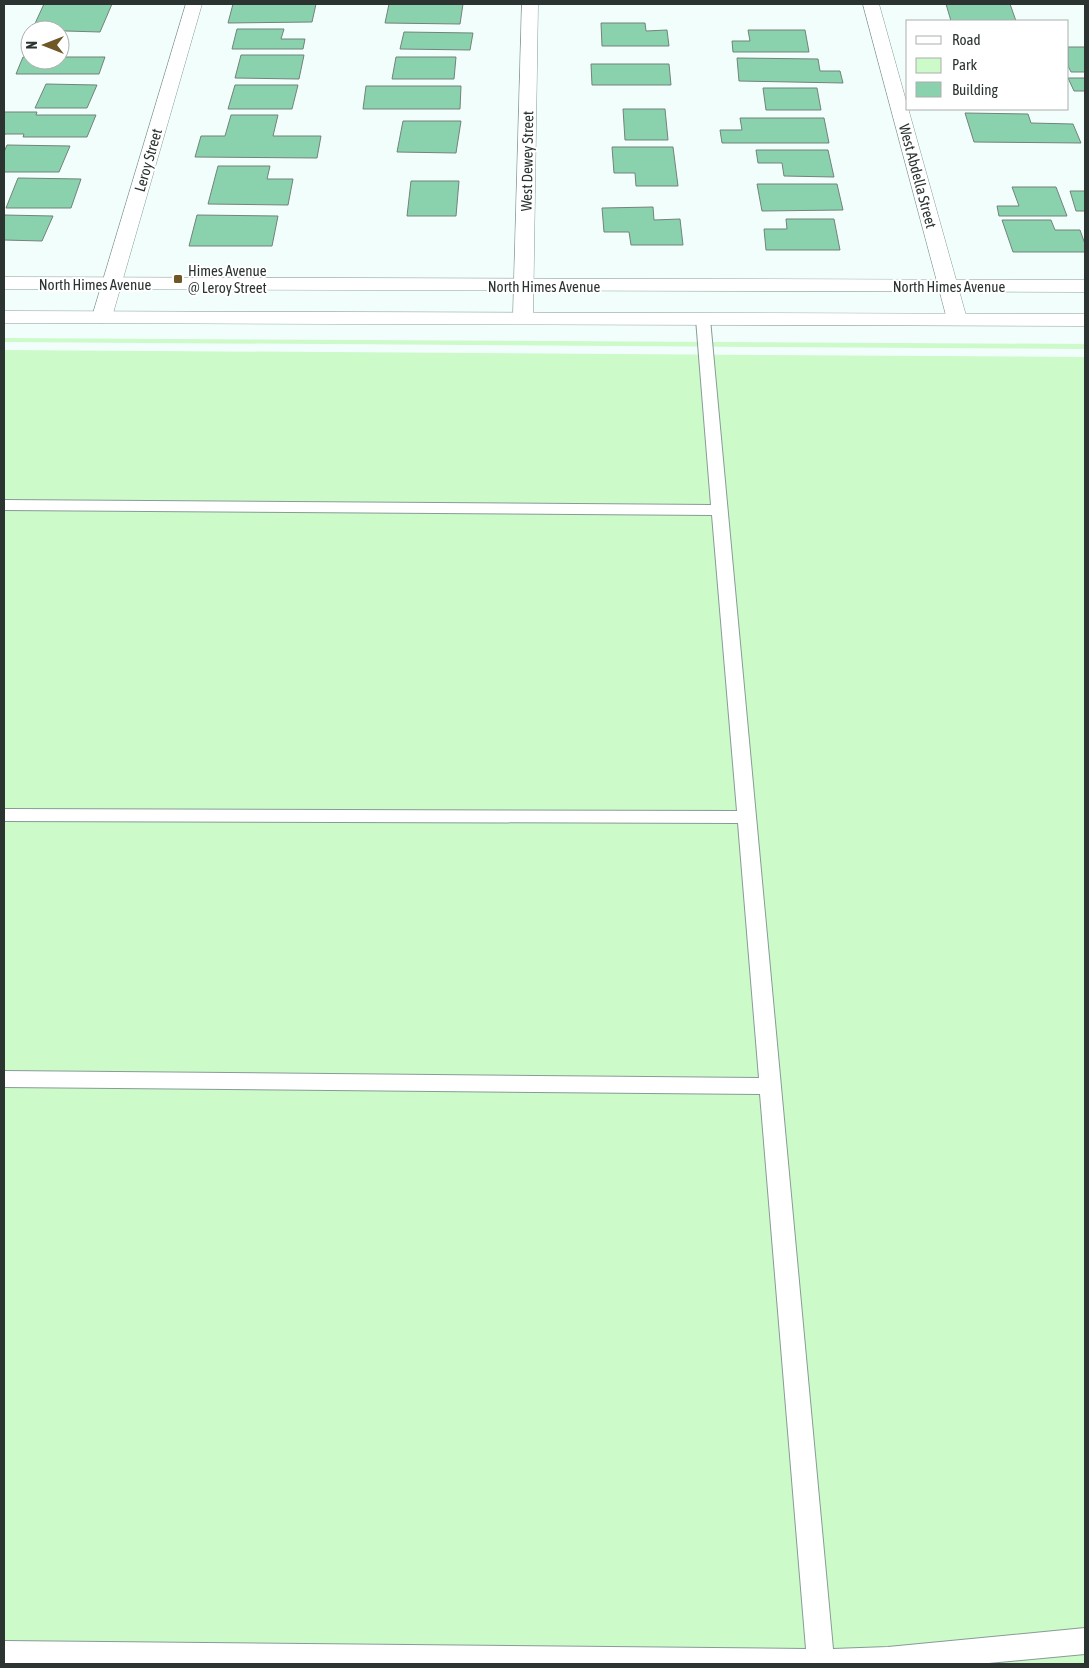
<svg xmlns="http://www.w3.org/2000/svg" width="1089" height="1668" viewBox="0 0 1089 1668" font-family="'Asap Condensed',sans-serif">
<rect width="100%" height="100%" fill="#f2fefc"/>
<path fill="#ccfac8" d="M4,338l1081,6v5l-1081,-7z
M4,350l1081,7v1307h-1081z"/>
<path fill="#8ad1ae" stroke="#73837a" d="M44,4h68l-12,28 -68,-2z
M233,4h83l-4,18 -84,1z
M389,4h74l-3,20 -75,-1z
M946,4h64l6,17h-65z
M601,23h44l1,8 21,-1 2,16h-67z
M237,29h47l-3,10h24l-2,10h-71z
M748,30h57l4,22h-76l-1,-11h18z
M404,32l69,1 -3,17 -70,-1z
M1068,47h17v25h-14l-3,-6z
M241,55h63l-5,24 -64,-1z
M23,57h7v3h30v-3h45l-6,17h-83z
M396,57h60l-2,22h-62z
M737,58l81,1 2,12h20l3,12 -104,-2z
M591,64h78l2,21h-79z
M1068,78h17v13h-11z
M46,84l51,1 -10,23h-52z
M235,85h63l-6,24h-64z
M366,86h95l-1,23h-97z
M763,88h54l4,22h-55z
M623,109h42l3,31h-43z
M4,112h33l-1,3h60l-9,22h-64l1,-3h-19l-1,3z
M965,113l63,1 3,9 42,1 8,19 -107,-1z
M231,115h47l-5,21h48l-4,22 -122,-1 6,-21h24z
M740,118h84l5,25h-107l-2,-13h22z
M403,121h58l-5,32 -59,-1z
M7,145l63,1 -11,26h-55v-20z
M612,147h61l5,39h-42l-1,-13h-21z
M756,150h72l6,27 -50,-1 -2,-13h-24z
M218,166h52l-3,13h26l-5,26 -80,-1z
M18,178l63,1 -10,29h-65z
M411,181h48l-3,35h-49z
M757,184h80l6,26 -81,1z
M1012,187h44l11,29h-68l-2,-10h22z
M1070,191h15v20h-9z
M653,207l1,13 26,-1 3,26h-52l-2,-13h-25l-2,-24z
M4,215l49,1 -11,25 -38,-1z
M197,215l81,1 -6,30h-83z
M786,219h48l6,31h-74l-2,-21h23z
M1002,220h49l4,10h25l5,14v8h-72z"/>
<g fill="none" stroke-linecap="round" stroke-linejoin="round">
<g stroke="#879b97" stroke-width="2">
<path id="service" d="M703,315l7,4 123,1330 55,-2 197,-19v26l-107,10h-974v-23l802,8 -46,-555 -756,-7v-16l755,7 -21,-255 -734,-2v-12l733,2 -25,-296 -708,-5v-10l707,5 -15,-186z"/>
</g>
<g stroke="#879b97" stroke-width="1">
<path id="minor" d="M186,4h16l-90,313 -3,4 -7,2 -7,-2 -3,-4z
M522,4h16l-5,314 -3,4 -7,2 -7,-2 -3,-4z
M863,4h16l88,315 -3,4 -7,2 -7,-2 -3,-4z"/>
</g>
<g stroke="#879b97" stroke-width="1">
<path id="tertiary" d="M4,277l1081,3v12l-1081,-3z
M4,311l1081,3v12l-1081,-3z"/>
</g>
<use href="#service" fill="#fff" fill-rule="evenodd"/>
<use href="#minor" fill="#fff" fill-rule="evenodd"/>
<use href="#tertiary" fill="#fff" fill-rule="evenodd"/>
</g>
<rect fill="#6e5827" stroke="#fff" stroke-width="2" x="173" y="274" width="10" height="10" rx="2.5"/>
<g text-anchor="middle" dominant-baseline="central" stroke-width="4" stroke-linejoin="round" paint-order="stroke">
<g font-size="15" fill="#2c3432" stroke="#fff">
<text transform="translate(148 160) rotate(-74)">Leroy Street</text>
<text transform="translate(527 161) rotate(-89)">West Dewey Street</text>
<text transform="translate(918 176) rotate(75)">West Abdella Street</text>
<text x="95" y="284">North Himes Avenue</text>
<text x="544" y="286">North Himes Avenue</text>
<text x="949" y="286">North Himes Avenue</text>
</g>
<g font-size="15" fill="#2c3432" stroke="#fff" text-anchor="start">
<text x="188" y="270">Himes Avenue<tspan x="188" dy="17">@ Leroy Street</tspan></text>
</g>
</g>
<rect width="1089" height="1668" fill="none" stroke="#2c3432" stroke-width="10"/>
<rect x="906" y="20" width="162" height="90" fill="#ffffff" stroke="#abaead"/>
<rect x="916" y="36" width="25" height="8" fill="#ffffff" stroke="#abaead"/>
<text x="952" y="45" font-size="15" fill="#2c3432">Road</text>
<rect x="916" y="58" width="25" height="15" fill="#ccfac8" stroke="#abaead"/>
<text x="952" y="70" font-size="15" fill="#2c3432">Park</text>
<rect x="916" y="82" width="25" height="15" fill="#8ad1ae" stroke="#abaead"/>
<text x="952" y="95" font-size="15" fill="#2c3432">Building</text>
<g transform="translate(45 45) rotate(270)"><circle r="24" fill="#ffffff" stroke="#abaead"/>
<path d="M0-4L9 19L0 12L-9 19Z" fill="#6e5827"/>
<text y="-8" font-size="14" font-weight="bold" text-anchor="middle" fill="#2c3432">N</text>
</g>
</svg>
